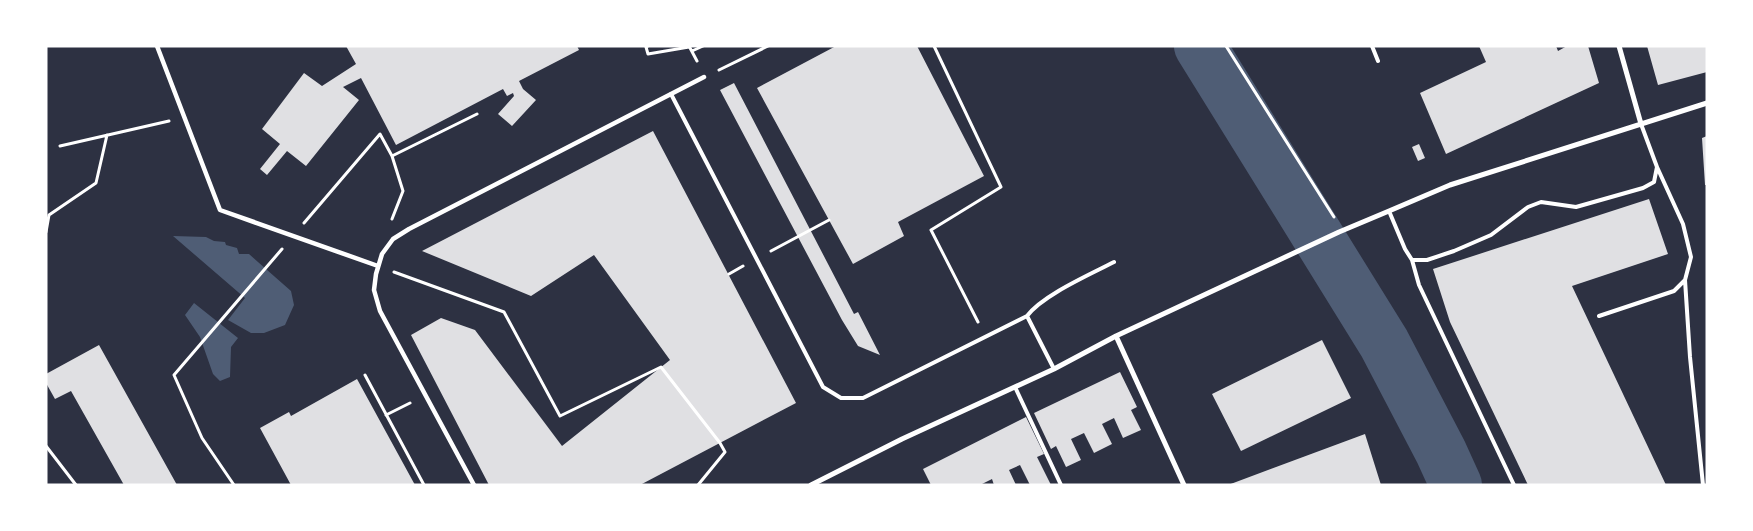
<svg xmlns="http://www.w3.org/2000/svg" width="1753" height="531" viewBox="0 0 1753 531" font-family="Barlow,sans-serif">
<rect width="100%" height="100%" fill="#2d3142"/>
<path fill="#4f5d75" d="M173,236l33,1 8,4 11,1 1,3 11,3 2,6h10l42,37 3,14 -9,20 -21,8h-13l-23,-13 17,-22z
M194,303l44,35 -7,9 -1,30 -10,4 -7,-7 -13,-37 -15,-22z"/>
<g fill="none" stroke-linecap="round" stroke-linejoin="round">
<path stroke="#4f5d75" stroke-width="52" d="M1200,46l184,297 57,109 15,33"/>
</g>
<path fill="#e0e0e3" d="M346,46h231l2,4 -60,31 4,8 13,11 -24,26 -14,-12 16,-18 -1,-3 -6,3 -4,-7 -107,56 -35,-67 -18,9 16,13 -53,66 -19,-15 -20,24 -7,-6 20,-25 -18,-15 42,-56 18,13 34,-22z
M836,46h81l67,130 -86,46 6,14 -51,28 -96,-176z
M1479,46h77l2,5 9,-5h21l11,37 -153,71 -26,-61 66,-31z
M1647,46h60v26l-49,13z
M734,83l120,231 4,-2 22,43 -22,-9 -16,-26 -122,-230z
M653,131l143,272 -156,82h-151l-78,-150 30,-17 34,12 87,116 108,-86 -76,-105 -63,41 -109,-45z
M1707,136v49h-2l-3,-47z
M1419,144l6,14 -7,3 -6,-14z
M1649,199l19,55 -96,32 94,199h-138l-78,-163 -17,-53z
M1322,340l29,58 -110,53 -29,-57z
M99,345l78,140h-53l-53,-94 -16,8 -9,-16v-9z
M1120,372l17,35 -6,3 10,20 -18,8 -9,-20 -12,6 10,20 -18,9 -10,-20 -13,6 10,21 -15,7 -10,-21 -5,3 -17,-36z
M357,379l58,106h-124l-31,-57 29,-16 2,4z
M1026,417l18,37 -7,3 14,28h-21l-10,-20 -11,5 7,15h-22l-2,-6 -12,6h-49l-8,-16z
M1365,434l16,51h-153z"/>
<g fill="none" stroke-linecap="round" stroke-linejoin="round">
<path stroke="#fff" stroke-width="3" d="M648,46l-2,1 2,7 41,-7
M689,46l8,15
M934,46l67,141 -70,43 47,92
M1226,46l108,171
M692,51l11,-5
M719,70l49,-24
M60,146l109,-25
M392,156l11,35 -11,28
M304,223l76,-89 12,22 85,-42
M46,232l3,-17 47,-32 11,-48
M771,251l58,-31
M394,272l110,40 56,104 101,-49 59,76 5,9 -27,33
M729,274l14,-8
M365,375l59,110
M386,415l24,-12
M46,446l30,39
M234,485l-32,-47 -28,-63 108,-126"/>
<path stroke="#fff" stroke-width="4" d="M1372,46l6,15
M671,94l152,293 18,11h22l164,-82
M1389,211l16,38 7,11h15l27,-9 37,-16 37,-28 13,-5 35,5 67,-19 11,-6 3,-15 -16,-43
M1412,260l7,25 95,200
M1685,280l5,77 13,128
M1599,316l75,-25 11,-11 6,-23 -8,-33 -26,-57
M1054,369l-27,-53c16,-21 62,-41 87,-54
M1015,387l46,98"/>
<path stroke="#fff" stroke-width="4.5" d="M157,46l63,164 158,56
M474,485l-94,-174 -6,-21 2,-16 6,-20 11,-15 16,-10 295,-152"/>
<path stroke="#fff" stroke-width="5" d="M1619,46l22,78
M1116,336l68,149
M811,485l91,-46 152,-70 62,-33 223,-104 50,-21 61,-26 257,-82"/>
</g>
<rect width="1753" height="531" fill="none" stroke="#ffffff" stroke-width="95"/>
</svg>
